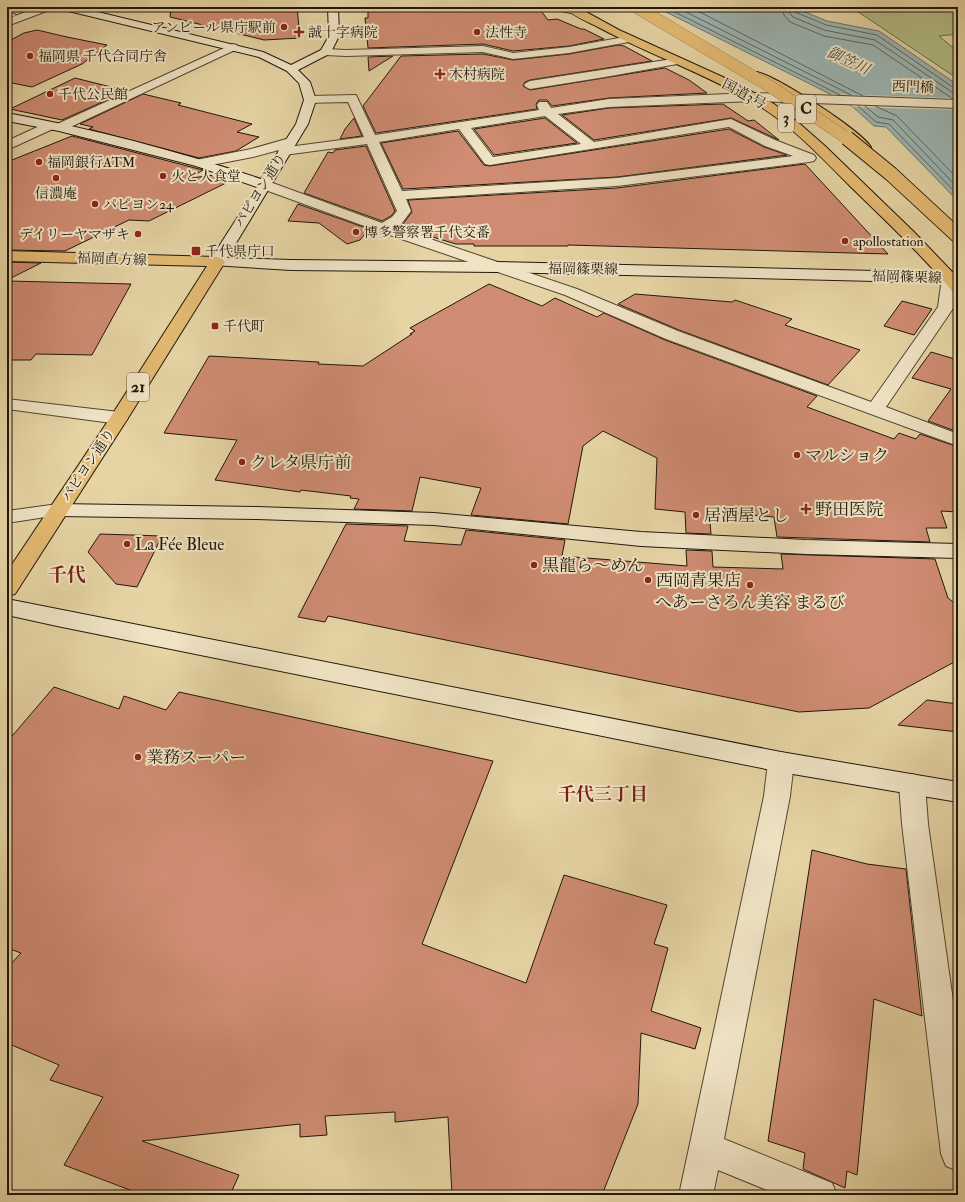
<svg xmlns="http://www.w3.org/2000/svg" width="965" height="1202" viewBox="0 0 965 1202" font-family="'IM FELL Double Pica','Noto Serif JP',serif">
<rect width="100%" height="100%" fill="#e6d4a4"/>
<filter id="stains"><feTurbulence type="fractalNoise" baseFrequency=".005" numOctaves="4"/><feColorMatrix values="0 0 0 0 .2 0 0 0 0 .09 0 0 0 0 .02 0 0 0 .5 -.17"/></filter>
<radialGradient id="worn" r=".72"><stop offset=".6" stop-color="#630" stop-opacity="0"/><stop offset="1" stop-color="#630" stop-opacity=".3"/></radialGradient>
<path fill="#b3bd87" stroke="#6a6a4a" d="M851,7h107v27l-19,2 19,16v27z"/>
<path fill="#9cb5b2" stroke="#6a7670" d="M656,7h137l34,14 52,10 79,54v116l-72,-74 -12,-1 -21,-19 -23,-13z"/>
<path fill="#e6d4a4" d="M830,94l128,4v12l-105,-3z"/>
<g fill="none" stroke-linecap="round" stroke-linejoin="round">
<path stroke="#5e665f" stroke-width="1" d="M665,7l175,88
M676,7l175,88
M690,7l173,89
M782,7l2,8 6,7 34,14 49,9 80,54
M788,7l1,5 4,5 31,13 51,10 77,52 6,1
M793,7l2,5 31,13 51,10 77,53h4
M858,106l18,16 13,2 69,71
M865,106l13,11 15,3 65,68
M875,106l22,10 61,63"/>
</g>
<path fill="#cf8c72" stroke="#20170c" d="M171,7h126l3,31 -36,2 -94,-23z
M368,7h170l10,13 9,-1 24,10h3l20,10 -35,7 -56,5 -30,-7 -115,4 -3,-30h3z
M37,30l30,7 40,8 -25,19 -50,23 -25,-5v-40l17,-9z
M618,45l6,1 28,15 -122,19 -5,2 -2,4 7,4 135,-22 24,12 18,13 -98,5 -57,8 -5,-6h-8l-3,4 1,5 -161,24 -13,-27 38,-50 82,-2 30,6 56,-6z
M393,56l-24,15 -1,-14z
M75,78l52,13 -65,29 -52,-11z
M143,94l38,9 -3,2 74,19 -15,8 22,5 -23,14 -37,7 -110,-29 4,-2 -13,-3z
M723,104l25,17 6,-1 25,20 -48,-22 -137,22 -32,-25 47,-7z
M354,118l8,18 -22,3 5,-10z
M545,118l32,25 -83,12 -20,-26z
M729,129l35,18 23,8 -170,22 -214,12 -22,-46 77,-12 26,34 6,1z
M72,136l131,34 -13,8 26,-3 16,5 -83,41 -20,-1 -64,31 -58,-1v-88z
M366,146l29,65 -4,5 -9,5 -78,-28 24,-41 5,1 2,-3z
M805,164l83,90 -320,-9v1h-94v-2h-18l-57,-17 4,-3 9,-12 -4,-12 209,-12z
M298,204l71,25 -9,11 -13,4 -28,-21 -31,-2z
M7,262l34,1 -34,17z
M7,281l124,3 -39,71 -56,-1 -5,6h-24z
M489,284l53,22 13,-8 42,19 7,-4 61,27 152,56 -10,11 87,32 5,-6 17,6 4,-5 38,13v65l-17,-1 6,17h-21l4,14 -153,-5 -3,-20 -65,-6 2,23 -25,-1 -1,-21 -30,-3 2,-51 -54,-27 -20,15 -15,78 -97,-9 10,-27 -61,-11 -8,34 -58,-2 5,-10 -9,-1 1,-2 -50,-6 -1,2 -85,-12 22,-40 -73,-7 45,-77 110,6 -1,2 45,2 49,-32h-2l5,-3 -5,-3z
M635,294l97,8 3,-2 57,19 -7,6 75,25 -32,35 -149,-55 -61,-26z
M902,301l30,8 -18,26 -30,-9z
M931,352l27,8v72l-30,-11 23,-32 -39,-11z
M346,524l62,2 -4,15 57,4 5,-15 99,10 -3,16 125,10 -1,-16 26,1 1,16 70,2 -2,-15 154,5 13,39 10,8v54l-89,48 -70,4 -471,-96 -3,6 -27,-5z
M100,534l62,2 -25,51 -21,-3 -28,-32z
M54,687l65,22 5,-13 42,14 13,-18 314,69 -71,183 104,39 38,-108 103,30 -13,39 14,4 -17,63 50,17 -6,21 -54,-16 -3,71 -36,91h-150l-4,-78 -53,5v-10l-70,4 2,19 -27,2v-13l-158,17 97,34 -9,20h-87l-79,-30 39,-68 -53,-17 9,-15 -52,-22v-75l14,-15 -14,-5v-206z
M927,700l31,4v28l-60,-7z
M812,850l55,14 39,5 16,147 -48,-17 -17,176 -10,-4 -2,17 -42,-19 2,-16 -37,-12z"/>
<g fill="none" stroke-linecap="round" stroke-linejoin="round">
<g stroke="#524632" stroke-width="2">
<path id="lane" d="M7,11l9,4 -9,4z"/>
</g>
<g stroke="#524632" stroke-width="2">
<path id="street" d="M39,7h14l-1,2 -45,17v-7z
M549,7h22l9,2 1,2 -5,3 -26,-5z
M630,36l4,1 1,2 -1,2 -65,12 -56,6 -30,-7 -137,4 -21,-1 -6,-3 6,-3 21,1 137,-4 30,7 56,-6z
M233,44l4,1 1,2 -1,2 -173,81 -4,1 -5,-3 -48,22v-9l39,-18 4,-1 5,3z
M679,58l4,1 2,2 -2,2 -78,14 -75,12 -4,-2 -2,-2 2,-2 4,-2z
M753,93l205,7v8l-205,-7 -144,6 -51,7 36,28 137,-23 44,21 39,15 2,3 -2,3 -5,1 -192,24 -211,13 5,12 -9,12 -7,4 182,62 101,42 193,71 67,-95 4,-29 3,-3 5,-2 5,2 3,3 -4,29 -68,100 72,27v12l-292,-107 -101,-44 -187,-64 -118,-43 -2,-3 2,-3 5,-1 5,1 112,41 10,-6 5,-6 -30,-67 -83,11 -5,-1 -1,-3 1,-1 -26,7 -52,10 -5,-1 -2,-3 2,-3 55,-11 39,-11 5,1 1,3 -1,3 -7,2 76,-10 -16,-35 -42,1 -2,-3 2,-3 4,-1 46,-1 19,40 164,-25 -2,-5 2,-3h8l4,6 58,-9zM545,116l36,28 -88,13 -22,-29zM729,127l36,19 28,10 -176,22 -215,13 -23,-49 80,-13 26,35 5,1z
M7,399l112,13 6,2 3,4 -3,4 -6,2 -112,-15z
M58,504l7,2 3,4 -3,4 -58,9v-12z
M781,752l9,3 4,7 -4,34 -66,343 108,44 5,12h-58l-61,-25 -5,25h-34l85,-399 4,-34 4,-7z
M912,774l9,3 4,7 3,40 30,212v135l-12,-5 -5,-12 -39,-330 -3,-40 4,-7z"/>
</g>
<g stroke="#20170c" stroke-width="2">
<path id="secondary" d="M59,7h18l186,45 28,13 30,-15 8,-14 -1,-29h10l1,29 -8,16 -2,2 -31,16 12,12 6,18 -8,24 -81,134 64,2 206,2 461,11v10l-461,-11 -206,-2 -79,-5 -3,-3 48,-75 -61,-21 -137,-35 -52,-10v-8c86,16 171,38 254,66l35,-55 8,-24 -5,-17 -12,-12 -28,-14 -199,-48z
M58,504l199,3 177,6 207,19 165,8 152,4v14l-152,-4 -165,-8 -207,-21 -177,-6 -199,-3 -7,-2 -3,-4 3,-4z
M7,599l774,153 177,30v20l-177,-30 -724,-146 -50,-11z"/>
</g>
<g stroke="#20170c" stroke-width="2">
<path id="primary" d="M7,251l210,6 5,2 3,3 -97,156 -113,176 -8,2v-24l103,-154 97,-152 -200,-5z"/>
</g>
<g stroke="#20170c" stroke-width="2">
<path id="highway" d="M565,7h12l42,23 117,53 38,21 26,20 25,22 89,86 44,46v15l-6,-2c-31,-37 -66,-70 -101,-104 -31,-31 -61,-64 -100,-86 -49,-29 -103,-47 -153,-74 -10,-5 -26,-11 -33,-20z
M757,72c21,5 102,57 114,75l-1,3h-10l-51,-40 -56,-33 -2,-2 2,-2z"/>
</g>
<use href="#lane" fill="#efe3c4" fill-rule="evenodd"/>
<use href="#street" fill="#efe3c4" fill-rule="evenodd"/>
<use href="#secondary" fill="#efe3c4" fill-rule="evenodd"/>
<use href="#primary" fill="#e3ba72" fill-rule="evenodd"/>
<use href="#highway" fill="#e3ba72" fill-rule="evenodd"/>
<g stroke="#20170c" stroke-width="12" stroke-linecap="butt">
<path id="highway-bridge-far1" d="M636,7l135,80 77,52"/>
</g>
<g stroke="#20170c" stroke-width="16" stroke-linecap="butt">
<path id="highway-bridge" d="M847,138l44,36 67,62"/>
</g>
<use href="#highway-bridge-far1" stroke="#e3ba72" stroke-width="12"/>
<use href="#highway-bridge" stroke="#e3ba72" stroke-width="14"/>
</g>
<g fill="#8f2418" stroke="#efe3c4" stroke-width="1.5">
<circle cx="284" cy="27" r="4"/>
<path d="M297 26h4v4h4v4h-4v4h-4v-4h-4v-4h4z"/>
<circle cx="477" cy="32" r="4"/>
<circle cx="30" cy="56" r="4"/>
<path d="M438 68h4v4h4v4h-4v4h-4v-4h-4v-4h4z"/>
<circle cx="50" cy="94" r="4"/>
<circle cx="39" cy="162" r="4"/>
<circle cx="163" cy="176" r="4"/>
<circle cx="56" cy="178" r="4"/>
<circle cx="95" cy="204" r="4"/>
<circle cx="356" cy="232" r="4"/>
<circle cx="138" cy="234" r="4"/>
<circle cx="845" cy="241" r="4"/>
<rect x="191" y="246" width="10" height="10" rx="2"/>
<rect x="211" y="322" width="8" height="8" rx="2"/>
<circle cx="797" cy="455" r="4"/>
<circle cx="242" cy="462" r="4"/>
<path d="M804 503h4v4h4v4h-4v4h-4v-4h-4v-4h4z"/>
<circle cx="696" cy="515" r="4"/>
<circle cx="127" cy="544" r="4"/>
<circle cx="534" cy="565" r="4"/>
<circle cx="648" cy="580" r="4"/>
<circle cx="750" cy="585" r="4"/>
<circle cx="138" cy="757" r="4"/>
</g>
<g text-anchor="middle" dominant-baseline="central" stroke-width="4" stroke-linejoin="round" paint-order="stroke">
<g font-size="14" fill="#20170c" stroke="#efe3c4" text-anchor="start">
<text x="276" y="27" text-anchor="end">アンピール県庁駅前</text>
<text x="308" y="32">誠十字病院</text>
<text x="485" y="32">法性寺</text>
<text x="38" y="56">福岡県 千代合同庁舎</text>
<text x="449" y="74">木村病院</text>
<text x="58" y="94">千代公民館</text>
<text x="47" y="162">福岡銀行ATM</text>
<text x="171" y="176">火と人食堂</text>
<text x="56" y="193" text-anchor="middle">信濃庵</text>
<text x="103" y="204">パピヨン24</text>
<text x="364" y="232">博多警察署千代交番</text>
<text x="130" y="234" text-anchor="end">デイリーヤマザキ</text>
<text x="853" y="241">apollostation</text>
<text x="205" y="251">千代県庁口</text>
<text x="223" y="326">千代町</text>
</g>
<g font-size="14" fill="#20170c" stroke="#efe3c4">
<text transform="translate(913 87) rotate(2)">西門橋</text>
<text transform="translate(744 94) rotate(28)">国道3号</text>
<text transform="translate(260 190) rotate(-58)">パピヨン通り</text>
<text transform="translate(112 259) rotate(2)">福岡直方線</text>
<text transform="translate(583 269) rotate(1)">福岡篠栗線</text>
<text transform="translate(907 277) rotate(2)">福岡篠栗線</text>
<text transform="translate(88 465) rotate(-56)">パピヨン通り</text>
</g>
<g font-size="15" font-style="italic" fill="#4b4e46" stroke="#efe3c4">
<text transform="translate(848 61) rotate(25)">御笠川</text>
</g>
<g fill="#efe3c4" stroke="#5e5443" stroke-width="1">
<rect x="796" y="95" width="20" height="28" rx="3"/>
<rect x="778" y="104" width="16" height="28" rx="3"/>
<rect x="127" y="373" width="22" height="28" rx="3"/>
</g>
<g font-size="16" font-weight="bold" fill="#20170c">
<text x="806" y="109">C</text>
<text x="786" y="118">3</text>
<text x="138" y="387">21</text>
</g>
<g font-size="17" fill="#20170c" stroke="#efe3c4" text-anchor="start">
<text x="805" y="455">マルショク</text>
<text x="250" y="462">クレタ県庁前</text>
<text x="815" y="509">野田医院</text>
<text x="704" y="515">居酒屋とし</text>
<text x="135" y="544">La Fée Bleue</text>
<text x="542" y="565">黒龍ら〜めん</text>
<text x="656" y="580">西岡青果店</text>
<text x="750" y="602" text-anchor="middle">へあーさろん美容 まるび</text>
<text x="146" y="757">業務スーパー</text>
</g>
<g font-size="18" font-weight="bold" fill="#7a1f14" stroke="#efe3c4">
<text x="603" y="794">千代三丁目</text>
</g>
<g font-size="19" font-weight="bold" fill="#7a1f14" stroke="#efe3c4">
<text x="67" y="575">千代</text>
</g>
</g>
<rect width="965" height="1202" fill="none" stroke="#e6d4a4" stroke-width="24"/>
<rect x="8" y="8" width="949" height="1186" fill="none" stroke="#20170c" stroke-width="2"/>
<rect x="12" y="12" width="941" height="1178" fill="none" stroke="#20170c"/>
<rect width="100%" height="100%" filter="url(#stains)"/>
<rect width="100%" height="100%" fill="url(#worn)"/>
</svg>
